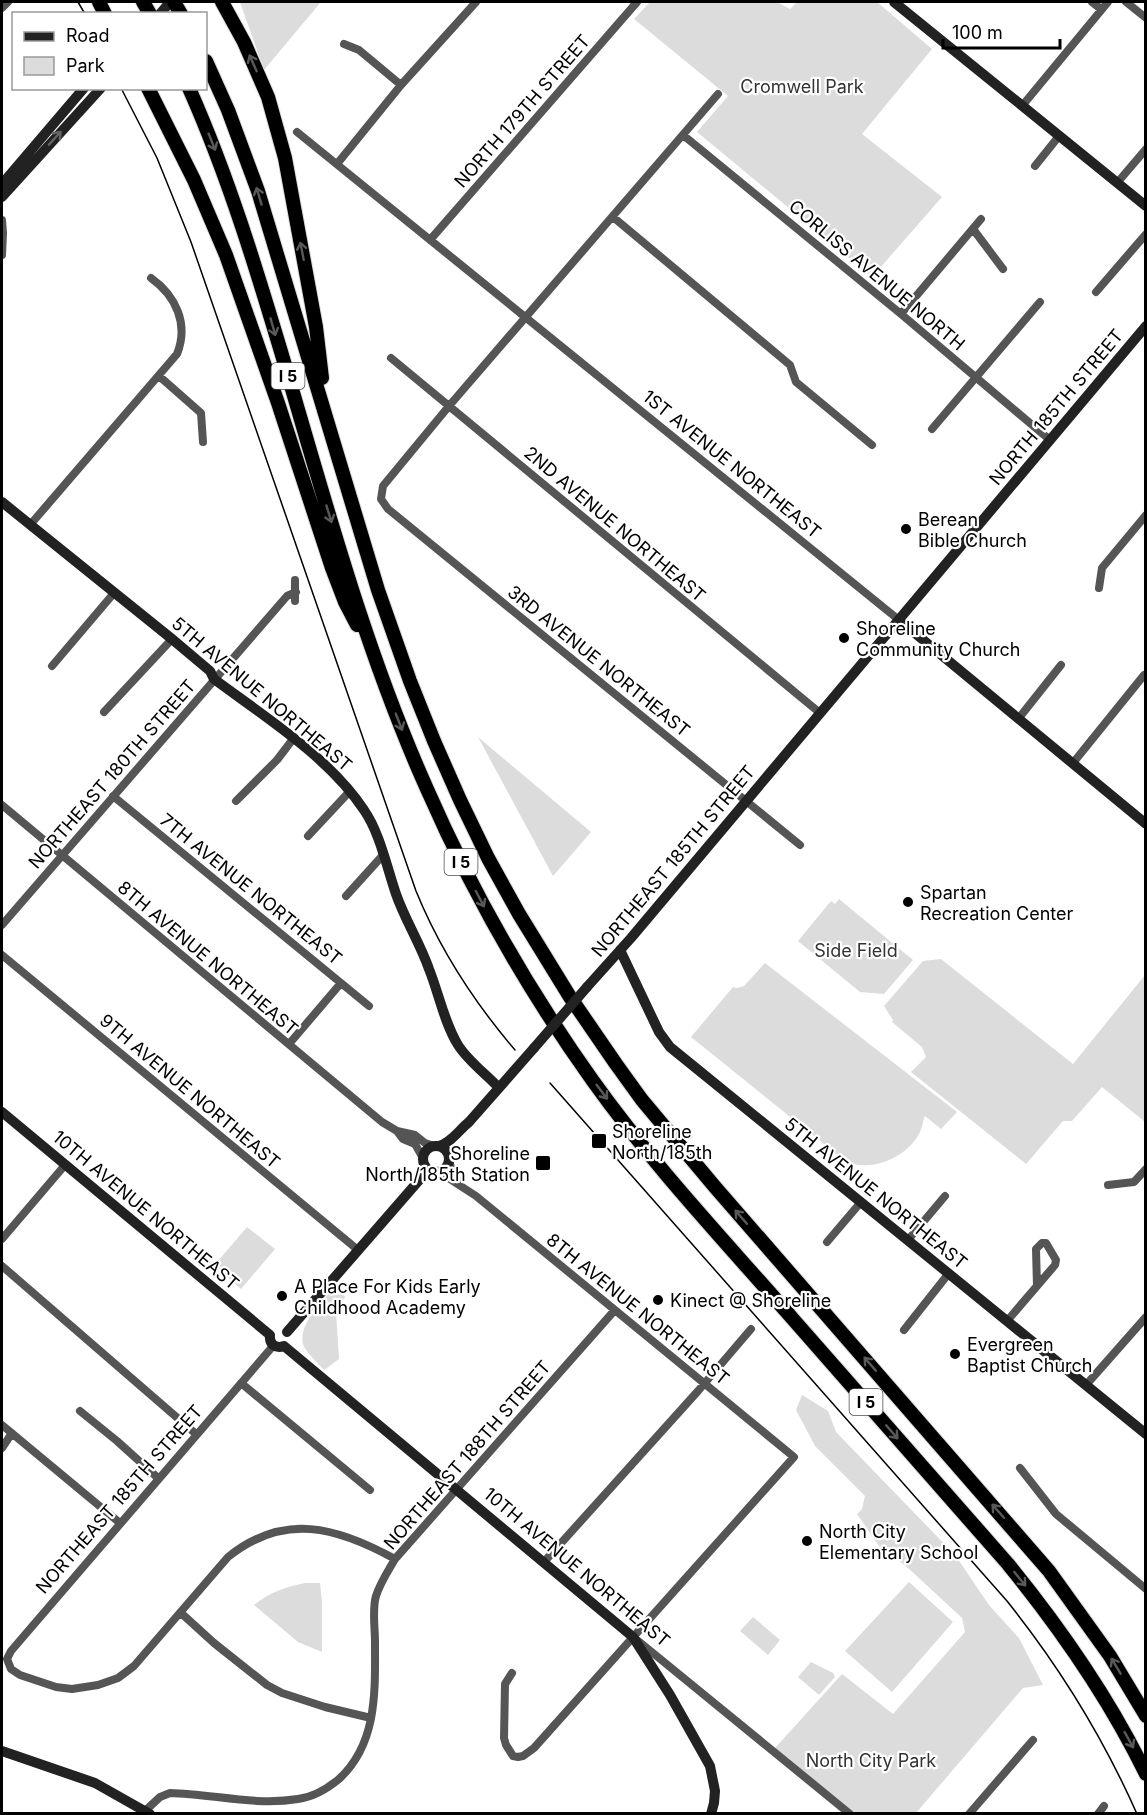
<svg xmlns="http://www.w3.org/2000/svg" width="1147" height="1815" viewBox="0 0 1147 1815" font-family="Inter,sans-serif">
<rect width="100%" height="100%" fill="#fff"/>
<path fill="#dcdcdc" d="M240,2h81l-57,68z
M650,2h127l13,7 7,-7h80l55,47 -70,85 80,63 -70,80 -175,-145 31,-36 -94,-77z
M478,737l113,95 -38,44z
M839,899l74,61 -29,34 -24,-2 -62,-51 33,-40 4,3z
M941,959l132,105 72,-89v147l-43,-35 -30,34h-9l-37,43 -115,-92 15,-15 -4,-10 -30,-25 1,-2 -9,-14 39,-45z
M765,963l192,149 -16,17 -16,-13c-2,5 -3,13 -6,18 -13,24 -49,39 -74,27l-154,-124 42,-50 4,1 7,-2z
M247,1227l28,22 -34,40 -15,-13 -2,2 -12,-10z
M337,1285l8,12 -9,15 3,47 -15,11c-6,-7 -18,-17 -21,-26 -5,-20 21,-45 34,-59z
M802,1395l26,16 8,21 119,123 34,50 30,33 24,47 -20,3 -107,125h-61l-80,-65 67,-74 51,40 72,-82 -3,-14 -55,-51 -28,-21 -22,-32 5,-5 3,-13 -50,-50 -19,-36z
M909,1582l44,40 -61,70 -47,-41z
M305,1583h15l2,19v50l-24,-10 -44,-37c15,-13 32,-18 51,-22z
M753,1617l27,23 -12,15 -28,-24z
M811,1662l22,11 2,4 -16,18 -21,-18z"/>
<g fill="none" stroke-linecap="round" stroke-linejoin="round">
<g stroke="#dbdbdb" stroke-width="16">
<path id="highway" d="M99,2l6,12
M143,2l7,12
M174,2l7,12
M222,2l22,40 24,55 17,61 31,169 6,51
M206,61l22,49 30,81 120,399 32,91 24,60 26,59 28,58 31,56 51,83 46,67 26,36 73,87 334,384 61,85 36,60
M148,88l46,92 32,75 52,148 54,165 13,34 12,23
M189,88c40,90 68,183 96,277 42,143 81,288 142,424 45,103 101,201 166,292 60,84 131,159 199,237 72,82 144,164 216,246 53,65 101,134 138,210"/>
</g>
<path stroke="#555" stroke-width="8" d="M1092,2l9,7
M1126,2l20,16
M2,8l6,-6
M344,44l15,6 42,35
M718,94l-269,312 -66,80 -2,13 7,10 412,336
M1022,106l86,-104
M297,132l602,488
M683,135l218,179 149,126
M337,164l64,-79 75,-83
M1035,166l24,-30
M1117,183l29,-34
M613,217l177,148 6,17 76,63
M2,220l1,13 -1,22
M973,229l30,40
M430,240l207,-238
M1096,292l50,-58
M901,314l80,-95
M391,358l429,355
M159,376l42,37 2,29
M932,429l108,-127
M30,525l147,-171c12,-30 -1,-58 -26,-76
M295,580v21
M1099,588l3,-20 44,-53
M52,666l62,-73
M104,712l68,-73
M1019,718l42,-53
M1073,763l71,-88
M113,796l256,210
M236,801l41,-41 16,-21
M2,805l380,317 15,9 6,8 12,5 8,14
M308,836l42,-45
M346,896l38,-42
M2,925l285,-329 9,-4
M2,955l356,295
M289,1044l52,-61
M397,1131l18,4 10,8 9,3
M449,1161l4,12 6,9
M439,1172l37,24 318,261 -260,291 -11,8 -5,1 -5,-1 -7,-11 -2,-7 1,-54 7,-11
M1108,1185l26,-3 12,-13
M2,1239l63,-74
M908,1240l37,-44
M827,1242l34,-40
M2,1266l194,168
M1007,1321l48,-56 1,-5 -10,-17h-4l-6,6 1,37
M904,1330l45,-57
M273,1346l-262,305 -4,8 4,10 9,6 36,12 16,2 26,-4 20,-7 16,-12 94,-109c56,-45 109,-30 167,2
M241,1383l129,107
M1086,1385l60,-68
M80,1411l37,30 41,37
M2,1425l118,98
M2,1448l10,-15
M1020,1468l36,46 90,75
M544,1562l154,-171 53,-62
M181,1613l33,30 53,42 15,8 43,14 46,11
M637,1640l213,174
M146,1810l14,-13 10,-4c43,1 85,13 128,6 16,-2 29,-10 41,-20 39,-36 36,-89 36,-137 0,-14 -3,-33 1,-46 4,-13 12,-25 19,-37l219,-248
M969,1814l64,-74
M1098,1814l6,-8"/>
<path stroke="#222" stroke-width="10" d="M894,2l252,204
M160,14l10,-12
M2,184l82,-96
M2,197l99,-109
M2,502l170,137 38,32 4,8c51,38 115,78 150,131 16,23 23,58 32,84 9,26 24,49 33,75 10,25 15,53 29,76 10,16 28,29 41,43
M899,620l247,204
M620,950l39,82 11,15 476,387
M587,987l44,-49 515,-612
M2,1112l268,223
M423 1159a13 13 0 1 1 26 0a13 13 0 1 1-26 0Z
M439,1146c13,-4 20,-16 30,-24l65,-74
M287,1332l141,-162
M270,1335c-1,9 5,14 14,11
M284,1346l349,291 37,58 40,71 5,25 -1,12 -3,11
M2,1751l93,32 55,31"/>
<use href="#highway" stroke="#000" stroke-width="14"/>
<path stroke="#000" stroke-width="1.5" d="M78,2l7,12
M121,88l36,70 34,84 225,649c24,59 58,111 99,159
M550,1083l457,518c52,65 96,136 130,213"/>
<path stroke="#222" stroke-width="10" d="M534,1048l53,-61"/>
</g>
<defs><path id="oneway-shaft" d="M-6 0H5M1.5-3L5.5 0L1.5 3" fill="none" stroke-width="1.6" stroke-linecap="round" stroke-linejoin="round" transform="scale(1.5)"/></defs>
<g stroke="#595959">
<use href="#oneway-shaft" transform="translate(253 63) rotate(-114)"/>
<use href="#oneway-shaft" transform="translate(212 142) rotate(68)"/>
<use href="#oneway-shaft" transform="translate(259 196) rotate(-107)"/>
<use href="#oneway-shaft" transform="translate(302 251) rotate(-101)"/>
<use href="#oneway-shaft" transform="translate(273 327) rotate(74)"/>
<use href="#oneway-shaft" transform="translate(329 514) rotate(73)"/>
<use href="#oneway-shaft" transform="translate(399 722) rotate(69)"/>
<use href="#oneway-shaft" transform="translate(480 899) rotate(62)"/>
<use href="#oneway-shaft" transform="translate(602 1092) rotate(53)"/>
<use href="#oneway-shaft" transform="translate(741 1217) rotate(-131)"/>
<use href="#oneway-shaft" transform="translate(870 1364) rotate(-131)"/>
<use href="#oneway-shaft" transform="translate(892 1432) rotate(49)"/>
<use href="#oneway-shaft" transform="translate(998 1511) rotate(-131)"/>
<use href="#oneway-shaft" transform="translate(1020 1579) rotate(51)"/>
<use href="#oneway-shaft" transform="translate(1116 1666) rotate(-121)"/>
<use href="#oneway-shaft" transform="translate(1129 1740) rotate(61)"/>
</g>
<use stroke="#646464" href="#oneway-shaft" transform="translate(55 138) rotate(-47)"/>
<g fill="#000" stroke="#fff" stroke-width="2">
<circle cx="906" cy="529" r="6"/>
<circle cx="844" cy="638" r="6"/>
<circle cx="908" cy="902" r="6"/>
<rect x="591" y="1133" width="16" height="16" rx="3"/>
<rect x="535" y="1155" width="16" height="16" rx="3"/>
<circle cx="282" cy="1296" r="6"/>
<circle cx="658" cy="1300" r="6"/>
<circle cx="955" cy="1354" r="6"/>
<circle cx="807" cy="1541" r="6"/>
</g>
<g text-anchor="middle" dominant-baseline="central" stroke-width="4.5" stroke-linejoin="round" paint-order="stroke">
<g fill="#fff" stroke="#4c4c4c" stroke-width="1.5">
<rect x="271.5" y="363" width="33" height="26" rx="4.5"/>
<rect x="444.5" y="849" width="33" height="26" rx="4.5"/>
<rect x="849.5" y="1389" width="33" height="26" rx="4.5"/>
</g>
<g font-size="16" font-weight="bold" fill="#000">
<text x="288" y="376">I 5</text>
<text x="461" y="862">I 5</text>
<text x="866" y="1402">I 5</text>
</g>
<g font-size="18" fill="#333" stroke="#fff">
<text x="802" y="86">Cromwell Park</text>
<text x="856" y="950">Side Field</text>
<text x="871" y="1760">North City Park</text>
</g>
<g font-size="18" fill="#000" stroke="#fff">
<text transform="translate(522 111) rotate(-49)">NORTH 179TH STREET</text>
<text transform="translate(877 275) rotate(40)">CORLISS AVENUE NORTH</text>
<text transform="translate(1056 407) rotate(-50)">NORTH 185TH STREET</text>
<text transform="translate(732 464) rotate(39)">1ST AVENUE NORTHEAST</text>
<text transform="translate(615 524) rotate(40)">2ND AVENUE NORTHEAST</text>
<text transform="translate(599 661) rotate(39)">3RD AVENUE NORTHEAST</text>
<text transform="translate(262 694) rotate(40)">5TH AVENUE NORTHEAST</text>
<text transform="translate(112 774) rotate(-49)">NORTHEAST 180TH STREET</text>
<text transform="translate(673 861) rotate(-50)">NORTHEAST 185TH STREET</text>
<text transform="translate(251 889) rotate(39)">7TH AVENUE NORTHEAST</text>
<text transform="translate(208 958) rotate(40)">8TH AVENUE NORTHEAST</text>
<text transform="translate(190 1091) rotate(40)">9TH AVENUE NORTHEAST</text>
<text transform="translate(876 1193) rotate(39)">5TH AVENUE NORTHEAST</text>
<text transform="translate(146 1210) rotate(40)">10TH AVENUE NORTHEAST</text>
<text transform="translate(638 1309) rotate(39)">8TH AVENUE NORTHEAST</text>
<text transform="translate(467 1455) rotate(-49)">NORTHEAST 188TH STREET</text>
<text transform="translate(119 1499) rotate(-49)">NORTHEAST 185TH STREET</text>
<text transform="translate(577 1567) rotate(40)">10TH AVENUE NORTHEAST</text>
</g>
<g font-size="18" fill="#000" stroke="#fff" text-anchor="start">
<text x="918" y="519">Berean<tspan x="918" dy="21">Bible Church</tspan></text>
<text x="856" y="628">Shoreline<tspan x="856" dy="21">Community Church</tspan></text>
<text x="920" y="892">Spartan<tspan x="920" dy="21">Recreation Center</tspan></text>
<text x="612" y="1131">Shoreline<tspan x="612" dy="21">North/185th</tspan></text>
<text x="530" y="1153" text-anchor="end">Shoreline<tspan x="530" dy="21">North/185th Station</tspan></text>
<text x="294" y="1286">A Place For Kids Early<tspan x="294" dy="21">Childhood Academy</tspan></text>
<text x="670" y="1300">Kinect @ Shoreline</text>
<text x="967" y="1344">Evergreen<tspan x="967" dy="21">Baptist Church</tspan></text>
<text x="819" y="1531">North City<tspan x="819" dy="21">Elementary School</tspan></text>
</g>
</g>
<rect width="1147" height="1815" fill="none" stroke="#000000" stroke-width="6"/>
<rect x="12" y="12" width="195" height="78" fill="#ffffff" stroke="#999999" stroke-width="1.5"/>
<rect x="24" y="32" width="30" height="9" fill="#222222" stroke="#999999" stroke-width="1.5"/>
<text x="66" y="42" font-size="18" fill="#000000">Road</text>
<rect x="24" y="57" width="30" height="18" fill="#dcdcdc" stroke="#999999" stroke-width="1.5"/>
<text x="66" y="72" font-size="18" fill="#000000">Park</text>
<path d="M943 39v9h117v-9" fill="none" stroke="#000000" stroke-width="3"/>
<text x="952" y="39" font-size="18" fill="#000000" stroke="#ffffff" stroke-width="4.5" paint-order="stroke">100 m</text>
</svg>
